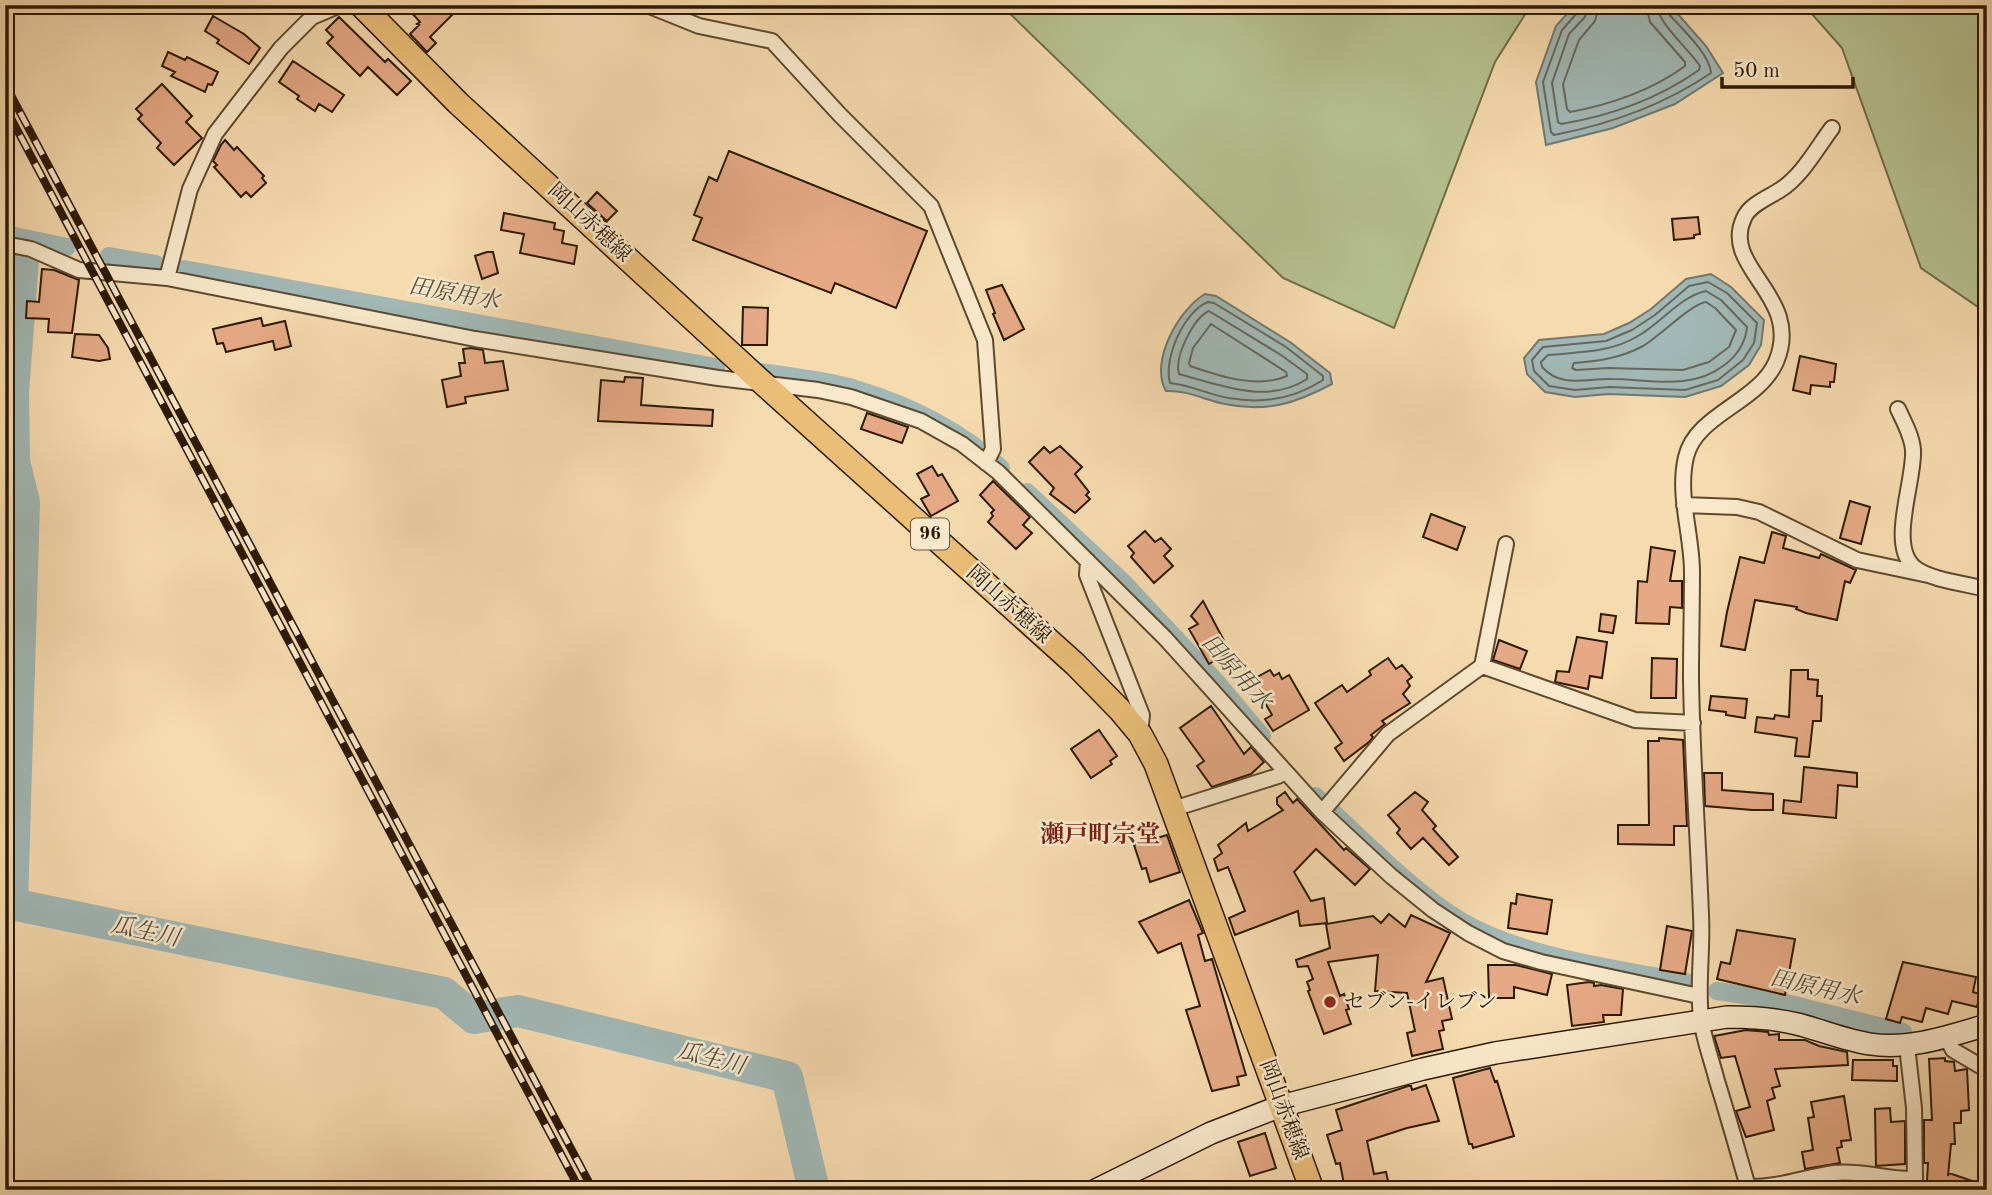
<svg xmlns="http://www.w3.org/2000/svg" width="1992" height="1195" viewBox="0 0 1992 1195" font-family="'Old Standard TT','Noto Serif JP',serif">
<rect width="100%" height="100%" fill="#f6dbaf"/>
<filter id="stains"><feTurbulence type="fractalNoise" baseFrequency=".00286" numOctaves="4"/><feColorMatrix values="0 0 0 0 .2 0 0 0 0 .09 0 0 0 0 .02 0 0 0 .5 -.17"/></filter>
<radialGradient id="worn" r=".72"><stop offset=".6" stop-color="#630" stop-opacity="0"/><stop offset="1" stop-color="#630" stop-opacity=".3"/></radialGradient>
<path fill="#b6c190" stroke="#716c49" stroke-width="2" d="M1001,5h530l-36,57 -101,266 -111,-50z
M1804,5h183v308l-66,-45 -79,-220z"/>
<path fill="#a1b8b6" stroke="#72786e" stroke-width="2" d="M1575,5h95l36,41 17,27 -48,31 -62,24 -67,17 -10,-63 20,-56z
M1711,274l20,13 33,33 -3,25 -12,20 -28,21 -36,11 -76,-3 -34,3 -30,-5 -18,-18 -3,-16 15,-18 65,-6 25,-11 22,-14 35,-30z
M1205,294l11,2 74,46 40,31 2,11c-36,19 -65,29 -107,20 -20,-4 -38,-14 -59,-13 -17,-29 13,-82 39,-97z"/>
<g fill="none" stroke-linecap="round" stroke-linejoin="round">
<path stroke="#66685c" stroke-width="2" d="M1579,5l-1,7 -16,18 -19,52 8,50 3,3c57,-11 110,-30 157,-62 -1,-19 -31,-46 -44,-61l-2,-7
M1588,5l-3,12 -16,17 -17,49 6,39 3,2c49,-8 98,-26 138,-54l1,-4c-11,-17 -42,-42 -43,-61
M1599,5l-4,16 -16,19 -16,44 4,25 3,3c39,-7 83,-22 115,-46v-4l-35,-40 -4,-17
M1708,282l19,11 30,30 -3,20 -11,17 -25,20 -33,10 -76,-3 -34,3 -26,-4 -15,-15 -2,-11 11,-13 63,-6 26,-11 23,-15 34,-29z
M1706,291l15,9 26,27c-3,31 -34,51 -64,54 -23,3 -48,-2 -71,-2 -26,-1 -50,10 -70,-12l-1,-5 7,-7c31,-3 62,-2 90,-19 23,-13 43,-40 68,-45z
M1208,302l6,1 72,44 37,29v4c-29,19 -61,24 -94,18 -20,-3 -38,-13 -59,-15 -7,-24 14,-72 38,-81z
M1706,302l9,6 21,22 -7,17 -20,15 -26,8 -75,-2 -32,2 -4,-2 2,-5c25,-2 47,-5 69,-17 17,-10 48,-42 63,-44z
M1209,311l72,44 26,19v5c-40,26 -87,6 -128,-5 -5,-16 14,-56 30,-63z
M1211,324l75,48 1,4c-30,13 -68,0 -97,-10l-1,-3 4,-15z"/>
<path stroke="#a1b8b6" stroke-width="18" d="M5,234l62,13
M109,256l47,8
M184,269l532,98
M761,372c31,5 65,8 95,17 53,16 104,41 145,79
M1027,492l96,90 96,103 43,51
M1315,796c45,40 95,94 146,125 61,36 156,48 226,61
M1717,991l49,7 137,34"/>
<path stroke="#a1b8b6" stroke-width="32" d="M23,260l-10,132 1,70 10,40 -12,402 432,89 30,25 44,-7 269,66 27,113"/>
</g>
<path fill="#e5aa85" stroke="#2c1802" stroke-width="2" d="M420,5h26l8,8 -24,24 6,6 -9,9 -17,-18 9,-9 -2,-1 3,-2 -8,-9z
M213,16l31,18 16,14 -11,16 -32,-21 2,-3 -14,-9z
M339,17l46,45 3,-3 23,22 -14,14 -29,-28 -8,9 -33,-33 6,-6 -7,-7z
M168,52l17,8 2,-3 31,15 -6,13 -4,-1 -3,8 -34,-16 4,-4 -13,-6z
M293,61l51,34 -12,17 -13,-8 -4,7 -18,-12 2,-3 -20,-14z
M162,84l30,32 -6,6 16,16 -28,27 -17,-17 4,-5 -23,-24 4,-4 -6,-6z
M225,140l9,10 3,-3 27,29 -2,2 4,5 -15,14 -5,-5 -5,5 -27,-30 3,-2 -4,-4 8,-16z
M729,151l198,80 -31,77 -61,-25 -4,10 -138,-53 9,-22 -8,-3 15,-38 8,4z
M597,192l20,19 -10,10 -20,-18z
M504,213l51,10 -1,6 10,2 -2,12 15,3 -3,18 -54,-11 4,-19 -23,-4z
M1698,217l2,17 -6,1v3l-20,2 -2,-21z
M487,252h6l5,21 -16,6 -7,-23z
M42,269l12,1 25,10 -7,53 -24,-1 1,-13 -23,-1 1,-17 12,1z
M1002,285l22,44 -20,11 -11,-26 2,-1 -9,-23z
M743,307l25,1 -1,37h-25z
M261,318l2,8 22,-5 6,25 -16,4 -2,-9 -47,11 -3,-9 -6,1 -4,-15z
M75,334l24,1 9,13 2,11 -11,2 -27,-4z
M471,348l12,2 2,13 18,-2 5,29 -43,7 1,6 -19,4 -5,-27 19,-4 -2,-13h6l-2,-14z
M1800,356l36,8 -2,18h-4v5l-19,-2 -1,9 -17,-4z
M625,377l18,1 -2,27 72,5 -1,16 -114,-5 3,-41 23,2z
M867,413l41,14 -6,16 -41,-14z
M1060,446l22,21 -7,7 14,18 -3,3 4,4 -15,14 -25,-19 4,-6 -25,-26 15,-15 6,6z
M932,466l6,10 4,-2 16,27 -27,15 -10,-17 8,-4 -12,-21z
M993,481l37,36 -7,8 9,8 -16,16 -28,-27 5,-6 -2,-3 3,-3 -14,-15z
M1850,501l20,6 -9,37 -21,-6z
M1431,514l34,13 -8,23 -34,-13z
M1145,531l10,11 6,-4 10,11 -7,7 9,10 -19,17 -23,-26 3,-4 -6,-7z
M1772,532l14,4 -3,12 36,10 2,-4 35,16 -6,13 -5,-2 -8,39 -31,-7 -10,-4 1,-2 -42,-7 -10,50 -24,-4 6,-34 13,-55 24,6z
M1651,547l24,4 -5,30h12v27l-12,-1 -1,17 -33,-1 2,-42 9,1z
M1203,601l26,49 -1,3 -19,11 -20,-35 9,-5 -7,-8z
M1601,614l15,2 -3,17 -14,-2z
M1577,637l30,5 -5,36 -12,-2 -2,13 -33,-7 2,-11 12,1z
M1499,640l28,11 -7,18 -27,-9z
M1388,658l8,11 6,-4 10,12 -5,4 3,5 -7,8 7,9 -28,18 3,3 -14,11 2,2 -4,5 -25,19 -9,-13 7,-5 -27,-40 27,-18 5,7 24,-17 -2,-4z
M1652,658l25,1 -1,39h-25z
M1270,670l4,6 5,-3 3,6 7,-4 20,35 -36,21 -8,-12 7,-4 -20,-35z
M1791,670h17v9l10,1 -1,16h5l-1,25h-8l-4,36 -14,-1 2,-18 -42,-6 2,-15 17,2 1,-4 14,2z
M1711,696l36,3 -2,19 -19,-3v-3l-17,-2z
M1211,706l33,48 7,-7 13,15 -13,12 -39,13 -15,-21 7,-5 -24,-33z
M1099,730l18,26 -7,5 2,3 -21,14 -20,-29z
M1659,738l24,2 4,86h-13v19l-56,-1v-19h31l-1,-84h11z
M1804,767l53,6v14l-19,-2 -2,33 -53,-5 1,-13 17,2z
M1704,773h18v17l51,4v16h-21l-47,-4z
M1285,792l8,11 4,-4 47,51 2,-2 24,21 -15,16 -39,-36 -22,23 17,29 13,-3 3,25 -27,3 -2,-15 -63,24 -6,-17 16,-7 -17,-44 -10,4 -4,-12 8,-6 -4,-8 28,-22 2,8 35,-21 -6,-6v-6z
M1415,792l13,10 -6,8 14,16 -3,3 25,28 -9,8 -26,-27 -12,11 -14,-16 3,-4 -12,-14z
M1167,835l13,37 -30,10 -4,-14 -4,1 -8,-24z
M1517,894l35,6 -5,34 -39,-6 3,-25 5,1z
M1189,900l14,33 -5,2 7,26 7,-2 34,116 -9,2 2,8 -27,6 -26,-81 14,-4 -19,-63 -23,10 -19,-31z
M1389,914l16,13 6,-12 39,18 -24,49 17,-4 9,41 -10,2 2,9 -5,1 4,18 -31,7 -5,-23 8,-2 -8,-38 -32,-2 3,-36 -50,7 12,34 4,-2 5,15 -3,1 5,14 -27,10 -16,-43 2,-1 -3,-8 6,-3 -5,-13 -10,1 -2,-7 34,-12 -4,-24 47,-8 8,7z
M1667,926l25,5 -7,43 -25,-4z
M1737,930l58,9 -10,56 -68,-16 4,-17 9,2z
M1903,962l73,15 -3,15 7,2 -3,13 -25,-6 -4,13 -22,-6 -4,14 -20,-5 -2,6 -14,-4z
M1488,965h28l36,9 -5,21 -33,-8v11h-25z
M1589,982l5,1v3l7,-1 22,4 -2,26h-18l1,7 -32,4 -5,-41z
M1746,1030l22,2 1,3 10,-1v6h26l14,6 28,6 1,13 -73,4 5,17 -8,2 3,10 -8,3 7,29 -28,7 -10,-26 14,-4 -15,-51 -14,2 -7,-22z
M1945,1058v3l9,1 1,9 12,-2 2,41 -8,1v12h-7l1,21h-4l-3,32 1,-3 38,13v4h-43l2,-8 -19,-1 1,-18h-4v-43h8l-3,-61z
M1853,1060h40v6h4v15l-45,-1z
M1490,1068l5,14 2,-1 17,55 -41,12 -1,-4h-3l-16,-66z
M1426,1085l13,36 -32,7 -40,13 7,33 12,-2 4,18h-45l-5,-27 -4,1 -9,-29 15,-5 -6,-20 72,-24h3l1,4z
M1844,1096l7,44 -10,1 1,6 -5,1 3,15 -35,6 -3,-17 11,-2 -5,-32 6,-1 -3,-15z
M1890,1108l1,14 14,-1v43l-29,2 -1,-57z
M1265,1133l11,35 -26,8 -12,-34z"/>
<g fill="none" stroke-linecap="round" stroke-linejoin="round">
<g stroke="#5e492d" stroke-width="18">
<path id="street" d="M647,5l52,21 73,15 68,74 91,91 54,134 8,109 -7,14
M5,244l26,5 48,21 88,8 308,61 243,39 100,12 33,7 70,24 41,23 36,28 167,166 157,174 69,64 42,34 35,23 35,18 38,11 158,34
M167,278l23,-89 25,-55 66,-86 31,-31 28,-12
M1898,409c6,13 14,27 15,41 2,30 -25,95 1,117 15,13 53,17 73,22
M1684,505l53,2 22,5 98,48 71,15
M1088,561l-1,14 55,140 -2,19
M1482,666l24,-122
M1173,809l105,-33 7,-5
M1322,812l66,-78 94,-68 153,54 58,3
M1946,1037l7,13 34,20
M1748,1187c30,1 57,-10 86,-14 28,-3 53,7 81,6l-1,-71 -7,-62
M1741,1190l7,-3c-10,-35 -20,-71 -31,-106 -5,-20 -13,-41 -16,-62 -4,-35 2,-69 0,-104 -3,-79 -9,-159 -10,-238 0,-35 1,-70 1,-105 0,-38 -15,-77 -6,-115 10,-43 72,-54 90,-95 28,-66 -56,-94 -32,-144 5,-13 25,-21 36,-28 22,-14 37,-42 52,-62"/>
</g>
<g stroke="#2c1802" stroke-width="24">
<path id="secondary" d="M1096,1190l115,-57 70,-27 142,-37 72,-16 232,-36c24,0 46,1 70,7 24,6 48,16 73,20 40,6 79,-8 117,-19"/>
</g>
<g stroke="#2c1802" stroke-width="26">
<path id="primary" d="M361,5l97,98 307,282 310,279 45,46 20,24 16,30 156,426"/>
</g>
<use href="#street" stroke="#f9e8cb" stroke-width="14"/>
<use href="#secondary" stroke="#f9e8cb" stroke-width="21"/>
<use href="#primary" stroke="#ebbe78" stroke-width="23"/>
<g stroke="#2c1802" stroke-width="8">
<path id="rail" d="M5,84l588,1106
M5,107l575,1083"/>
</g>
<use href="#rail" stroke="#f9e8cb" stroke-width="5" stroke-dasharray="16" stroke-linecap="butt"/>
</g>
<circle fill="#8f2418" stroke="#f9e8cb" stroke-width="2.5" cx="1330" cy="1002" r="7"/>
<g text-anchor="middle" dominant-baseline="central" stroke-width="5" stroke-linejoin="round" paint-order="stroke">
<rect fill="#f9e8cb" stroke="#6a563e" stroke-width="2" x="911" y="518.5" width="38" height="31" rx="5"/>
<g font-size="19" font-weight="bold" fill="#2c1802">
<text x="930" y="534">96</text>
</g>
<g font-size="21" fill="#2c1802" stroke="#f9e8cb">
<text transform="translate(589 223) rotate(43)">岡山赤穂線</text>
<text transform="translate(1008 605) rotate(42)">岡山赤穂線</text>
<text transform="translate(1283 1110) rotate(70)">岡山赤穂線</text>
</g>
<g font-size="21" fill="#2c1802" stroke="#f9e8cb" text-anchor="start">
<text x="1344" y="1002">セブン-イレブン</text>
</g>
<g font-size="23" font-style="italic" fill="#555041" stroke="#f9e8cb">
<text transform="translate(454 294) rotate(10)">田原用水</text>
<text transform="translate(1236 672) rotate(48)">田原用水</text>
<text transform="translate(145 932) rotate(12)">瓜生川</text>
<text transform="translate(1815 988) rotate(13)">田原用水</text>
<text transform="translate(711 1059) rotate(14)">瓜生川</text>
</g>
<g font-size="24" font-weight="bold" fill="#7a1f14" stroke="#f9e8cb">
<text x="1100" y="836">瀬戸町宗堂</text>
</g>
</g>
<rect width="1992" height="1195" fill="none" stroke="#f6dbaf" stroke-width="28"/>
<rect x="7" y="7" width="1978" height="1181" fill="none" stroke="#2c1802" stroke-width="3.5"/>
<rect x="14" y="14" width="1964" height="1167" fill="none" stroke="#2c1802" stroke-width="2"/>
<path d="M1722 77v10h131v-10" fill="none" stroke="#2c1802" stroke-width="3.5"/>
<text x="1733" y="77" font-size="21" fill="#2c1802" stroke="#f9e8cb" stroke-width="5" paint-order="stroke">50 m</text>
<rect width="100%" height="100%" filter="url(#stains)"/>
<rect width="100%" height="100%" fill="url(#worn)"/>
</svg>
